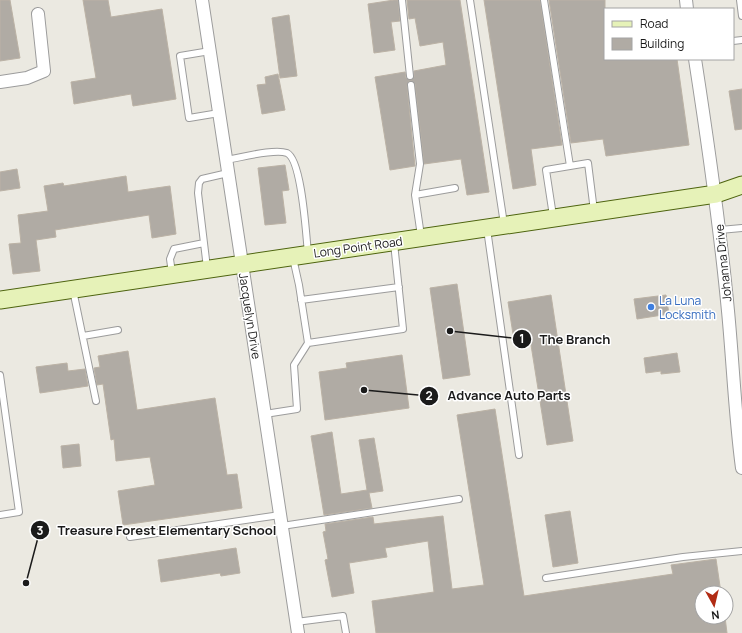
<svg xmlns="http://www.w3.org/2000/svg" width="742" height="633" viewBox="0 0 742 633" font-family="Manrope,sans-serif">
<rect width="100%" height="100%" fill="#ebe9e1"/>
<path fill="#b0aba4" stroke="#bbb2a5" d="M0,0h10l10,58 -20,3z
M83,0h25l3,17 51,-8 14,90 -43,7 -2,-12 -57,10 -3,-22 25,-4z
M394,0h4l2,21 -9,1 4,28 -21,3 -6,-49z
M407,0h53l29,192 -22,3 -6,-36 -37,5 -9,-80 -3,-3 -4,1 -1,4 8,80 -25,4 -15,-93 30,-5 1,6 5,2 3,-3v-6l32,-6 -3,-23 -23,4 -5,-28 -6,1z
M484,0h56l22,145 -31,4 5,36 -23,4z
M549,0h56v59h72l12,86 -83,11 -3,-17 -32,4z
M289,15l8,61 -17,2 -8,-60z
M278,74l7,36 -23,4 -5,-29 9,-1 -1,-7z
M742,89v40l-7,1 -6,-39z
M285,165l4,25 -7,1 4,32 -21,2 -7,-57z
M17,169l3,19 -20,3v-19z
M126,176l2,16 42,-6 6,48 -24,4 -3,-23 -94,15 1,7 -20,3 4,31 -27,3 -4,-30 12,-1 -3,-28 30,-4 -4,-25 19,-3 1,3z
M457,284l13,91 -27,4 -13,-91z
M551,295l22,146 -26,4 -16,-100 -16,2 -7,-45z
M666,295l3,19 -32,5 -3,-20z
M128,351l9,59 78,-12 12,77 10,-1 5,34 -119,17 -5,-34 37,-6 -5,-28 -34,4 -2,-22 -3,1 -8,-56 -6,1 -3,-17 6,-1 -2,-11z
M677,353l3,19 -19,2v-3l-15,2 -2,-15z
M402,355l7,53 -84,12 -6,-48 28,-4 -1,-5z
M67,363l1,8 17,-2 3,17 -48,7 -4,-26z
M495,409l29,187 149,-22 -2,-9 45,-6 5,34h-19v24h23l2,16h-351l-4,-32 62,-9 -6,-51 -43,7 2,9 -38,6 5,30 -22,4 -7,-37 3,-1 -5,-27 3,-1 -1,-7 48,-7 1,7 69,-8 9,73 32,-4 -27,-170z
M332,432l9,62 26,-4 -8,-50 15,-2 9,53 -14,2 3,15 -48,7 -13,-79z
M79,444l2,22 -18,2 -2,-22z
M570,511l8,52 -25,4 -8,-52z
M236,548l4,25 -19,3 -1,-3 -59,9 -3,-22z"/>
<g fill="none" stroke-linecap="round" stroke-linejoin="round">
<g stroke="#9c9c9c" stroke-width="8">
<path id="lane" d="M402,0l8,76
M470,0l34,224
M544,0l26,166
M740,0l2,16
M733,41l9,-1
M210,51l-30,5 9,62 30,-5
M411,85l9,79 -5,31 6,41
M226,160c14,-2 48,-12 61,-7 15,7 19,82 21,100
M415,195l40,-7
M553,216l-7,-46 42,-7 6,48
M487,229l32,226
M720,230l22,-2
M293,258l6,27 9,58 95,-14 -9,-86
M207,268l-9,-75 1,-10 3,-4 26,-6
M172,273l-2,-14 4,-10 30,-6
M73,290l23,111
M301,300l98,-13
M83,336l35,-6
M0,375l19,137 -19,3
M265,414l32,-5 -3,-44 14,-22
M282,526l177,-27
M130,537l150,-22
M546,578l137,-21 59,-6
M296,622l47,-6 3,17"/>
</g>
<g stroke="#9c9c9c" stroke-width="14">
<path id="street" d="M202,0l96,633
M686,0l1,9
M695,59c13,84 25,167 33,252 5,52 7,105 14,157
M0,82l27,-4 17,-7 -6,-57"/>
</g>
<g stroke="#4e640f" stroke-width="19">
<path id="secondary" d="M0,300l716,-106 26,-9"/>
</g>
<use href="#lane" stroke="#fff" stroke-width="6"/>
<use href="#street" stroke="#fff" stroke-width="12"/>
<use href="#secondary" stroke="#e6f2b8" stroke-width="17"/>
</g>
<circle fill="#3f7fe0" stroke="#fff" stroke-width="1.5" cx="651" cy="307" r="4"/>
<g text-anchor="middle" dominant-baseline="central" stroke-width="3" stroke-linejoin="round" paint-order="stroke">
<g font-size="12" fill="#1b1b1b" stroke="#fff">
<text transform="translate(358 247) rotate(-8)">Long Point Road</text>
<text transform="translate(723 263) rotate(-96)">Johanna Drive</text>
<text transform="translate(250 316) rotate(81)">Jacquelyn Drive</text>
</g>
<g font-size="12" fill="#366cbe" stroke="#fff" text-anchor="start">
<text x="659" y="300">La Luna<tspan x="659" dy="14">Locksmith</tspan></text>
</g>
</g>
<path fill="none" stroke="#1b1b1b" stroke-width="1.5" d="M450 331L522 339M364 390L429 396M26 583L40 530"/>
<g fill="#1b1b1b" stroke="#fff" stroke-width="1.5">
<circle cx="450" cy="331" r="4"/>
<circle cx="364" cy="390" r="4"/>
<circle cx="26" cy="583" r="4"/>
<circle cx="522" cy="339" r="10"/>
<circle cx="429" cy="396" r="10"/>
<circle cx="40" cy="530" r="10"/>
</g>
<g font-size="12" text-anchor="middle" font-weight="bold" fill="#fff">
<text x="522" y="343">1</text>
<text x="429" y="400">2</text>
<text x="40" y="535">3</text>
</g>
<g font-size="13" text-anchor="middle" font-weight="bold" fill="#1b1b1b" stroke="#fff" stroke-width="3" stroke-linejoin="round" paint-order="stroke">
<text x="575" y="344">The Branch</text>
<text x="509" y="400">Advance Auto Parts</text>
<text x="167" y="535">Treasure Forest Elementary School</text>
</g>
<rect x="604" y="8" width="130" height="52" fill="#ffffff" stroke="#a4a4a4"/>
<rect x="612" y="21" width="20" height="6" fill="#e6f2b8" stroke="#a4a4a4"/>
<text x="640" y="28" font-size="12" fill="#1b1b1b">Road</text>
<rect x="612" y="38" width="20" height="12" fill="#b0aba4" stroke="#a4a4a4"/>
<text x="640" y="48" font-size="12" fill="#1b1b1b">Building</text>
<g transform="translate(714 605) rotate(172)"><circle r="19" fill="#ffffff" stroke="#a4a4a4"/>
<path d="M0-3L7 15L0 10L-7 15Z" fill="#b12b14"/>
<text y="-6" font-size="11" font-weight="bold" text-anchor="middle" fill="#1b1b1b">N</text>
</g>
</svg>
